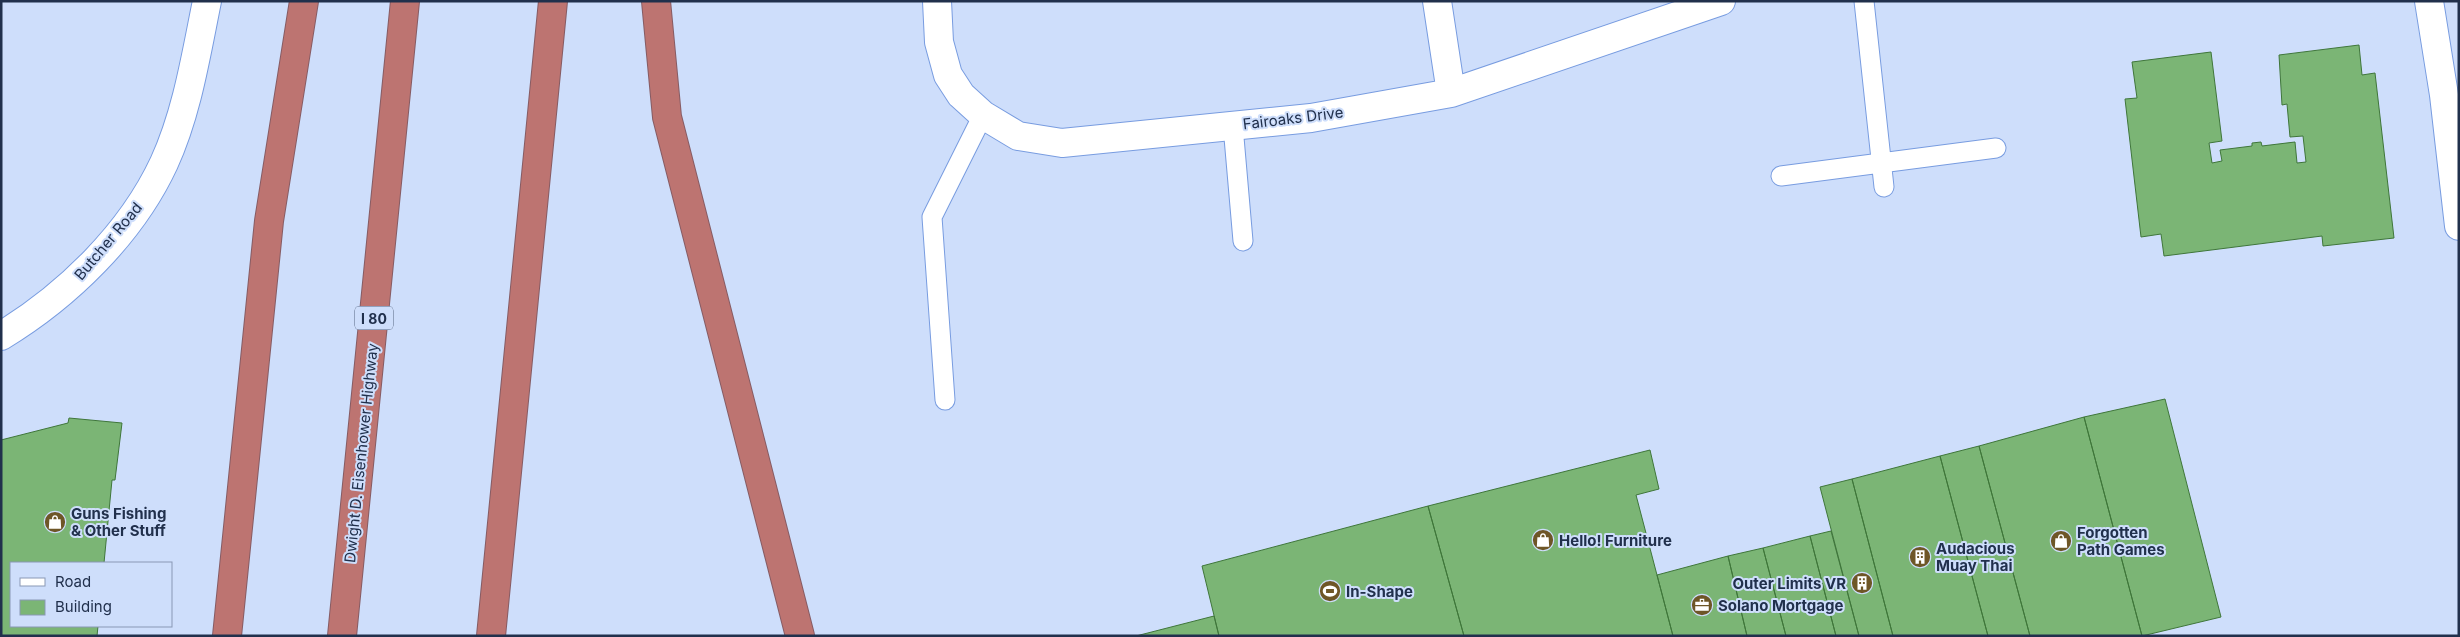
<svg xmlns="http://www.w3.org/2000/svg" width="2460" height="637" viewBox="0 0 2460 637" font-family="Inter,sans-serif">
<rect width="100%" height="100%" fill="#cedefb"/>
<path fill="#7bb575" stroke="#3f763a" d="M2359,45l3,30 13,-2 19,165 -71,8 -1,-10 -158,20 -3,-22 -20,3 -16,-138 12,-1 -5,-36 79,-10 11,89 -13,2 3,20 10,-2 -2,-11 32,-4v-3l9,-1 1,4 33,-4 2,21 9,-1 -3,-26 -13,1 -3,-33 -5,1 -3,-50z
M2165,399l56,218 -79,19 -58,-219z
M2084,417l58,219h-112l-51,-190z
M69,418l53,5 -7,57h-3l-8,83h-93v63h87l-1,10h-96v-196l67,-17z
M1979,446l51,190h-42l-48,-180z
M1650,450l9,39 -23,6 37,141h-209l-36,-130z
M1940,456l48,180h-95l-41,-157z
M1852,479l41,157h-34l-39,-149z
M1428,506l36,130h-245l-17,-70z
M1831,531l28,105h-23l-26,-100z
M1810,536l26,100h-50l-23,-88z
M1763,548l23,88h-39l-19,-80z
M1728,556l19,80h-74l-16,-61z
M1214,616l5,20h-83z"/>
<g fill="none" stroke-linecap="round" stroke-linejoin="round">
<g stroke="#789ce0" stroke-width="21">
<path id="service" d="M1864,1l20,186
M1233,126l10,115
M1781,176l215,-28
M945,400l-13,-183 51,-102"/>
</g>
<g stroke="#789ce0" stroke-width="30">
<path id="minor" d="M937,1l2,41 9,33 13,20 22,20 35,21 44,7 249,-25 140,-25 270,-92
M1437,1l14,92
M2429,1l15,94 15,131"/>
</g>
<g stroke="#789ce0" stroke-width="30">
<path id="tertiary" d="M1,336c66,-40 130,-102 163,-173 23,-50 32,-108 43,-162"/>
</g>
<g stroke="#865c64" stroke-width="30">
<path id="motorway" d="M656,1l11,116 133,519
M227,636l42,-415 35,-220
M342,636l63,-635
M491,636l62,-635"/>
</g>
<use href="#service" stroke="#fff" stroke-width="19"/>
<use href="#minor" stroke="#fff" stroke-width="28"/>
<use href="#tertiary" stroke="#fff" stroke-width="28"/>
<use href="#motorway" stroke="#bd7471" stroke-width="28"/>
</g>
<defs>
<g id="shop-disc" transform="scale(1.125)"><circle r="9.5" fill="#6e5627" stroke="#cedefb"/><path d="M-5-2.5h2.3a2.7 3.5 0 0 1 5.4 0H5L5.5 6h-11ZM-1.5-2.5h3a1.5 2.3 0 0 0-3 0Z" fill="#fff"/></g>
<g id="building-disc" transform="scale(1.125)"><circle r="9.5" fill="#6e5627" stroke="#cedefb"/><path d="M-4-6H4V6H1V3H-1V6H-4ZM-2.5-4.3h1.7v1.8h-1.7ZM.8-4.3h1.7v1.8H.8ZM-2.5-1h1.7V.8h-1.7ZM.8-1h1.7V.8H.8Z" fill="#fff"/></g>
<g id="stadium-disc" transform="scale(1.125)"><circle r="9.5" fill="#6e5627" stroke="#cedefb"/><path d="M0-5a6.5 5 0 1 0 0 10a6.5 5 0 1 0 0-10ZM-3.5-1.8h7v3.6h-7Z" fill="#fff"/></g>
<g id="office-disc" transform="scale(1.125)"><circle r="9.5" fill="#6e5627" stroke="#cedefb"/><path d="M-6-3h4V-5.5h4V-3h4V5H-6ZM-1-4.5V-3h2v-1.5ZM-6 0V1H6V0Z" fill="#fff"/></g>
</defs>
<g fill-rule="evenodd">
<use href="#shop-disc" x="55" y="522"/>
<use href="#shop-disc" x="1543" y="540"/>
<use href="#shop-disc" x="2061" y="541"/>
<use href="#building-disc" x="1920" y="557"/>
<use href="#building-disc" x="1862" y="583"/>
<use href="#stadium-disc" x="1330" y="591"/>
<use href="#office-disc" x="1702" y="605"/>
</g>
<g text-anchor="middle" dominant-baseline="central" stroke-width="4" stroke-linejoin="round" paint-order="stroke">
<rect fill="#cedefb" stroke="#556480" stroke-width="1" x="355" y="306.5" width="38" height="23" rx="4"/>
<g font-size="14" font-weight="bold" fill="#21304c">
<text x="374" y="318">I 80</text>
</g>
<g font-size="15" fill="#21304c" stroke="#cedefb">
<text transform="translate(1293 118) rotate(-7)">Fairoaks Drive</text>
<text transform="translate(108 241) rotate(-50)">Butcher Road</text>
<text transform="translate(361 453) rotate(-84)">Dwight D. Eisenhower Highway</text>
</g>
<g font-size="15" font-weight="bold" fill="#21304c" stroke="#cedefb" text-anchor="start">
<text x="71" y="513">Guns Fishing<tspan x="71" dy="17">&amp; Other Stuff</tspan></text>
<text x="2077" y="532">Forgotten<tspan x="2077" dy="17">Path Games</tspan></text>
<text x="1559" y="540">Hello! Furniture</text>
<text x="1936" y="548">Audacious<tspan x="1936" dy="17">Muay Thai</tspan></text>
<text x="1846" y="583" text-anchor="end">Outer Limits VR</text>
<text x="1346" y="591">In-Shape</text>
<text x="1718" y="605">Solano Mortgage</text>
</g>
</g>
<rect width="2460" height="637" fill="none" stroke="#21304c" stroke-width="5"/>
<rect x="10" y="562" width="162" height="65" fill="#cedefb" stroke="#8998b5"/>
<rect x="20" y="578" width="25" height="8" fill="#ffffff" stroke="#8998b5"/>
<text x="55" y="587" font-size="15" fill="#21304c">Road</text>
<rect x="20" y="600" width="25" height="15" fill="#7bb575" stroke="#8998b5"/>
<text x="55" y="612" font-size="15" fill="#21304c">Building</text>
</svg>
